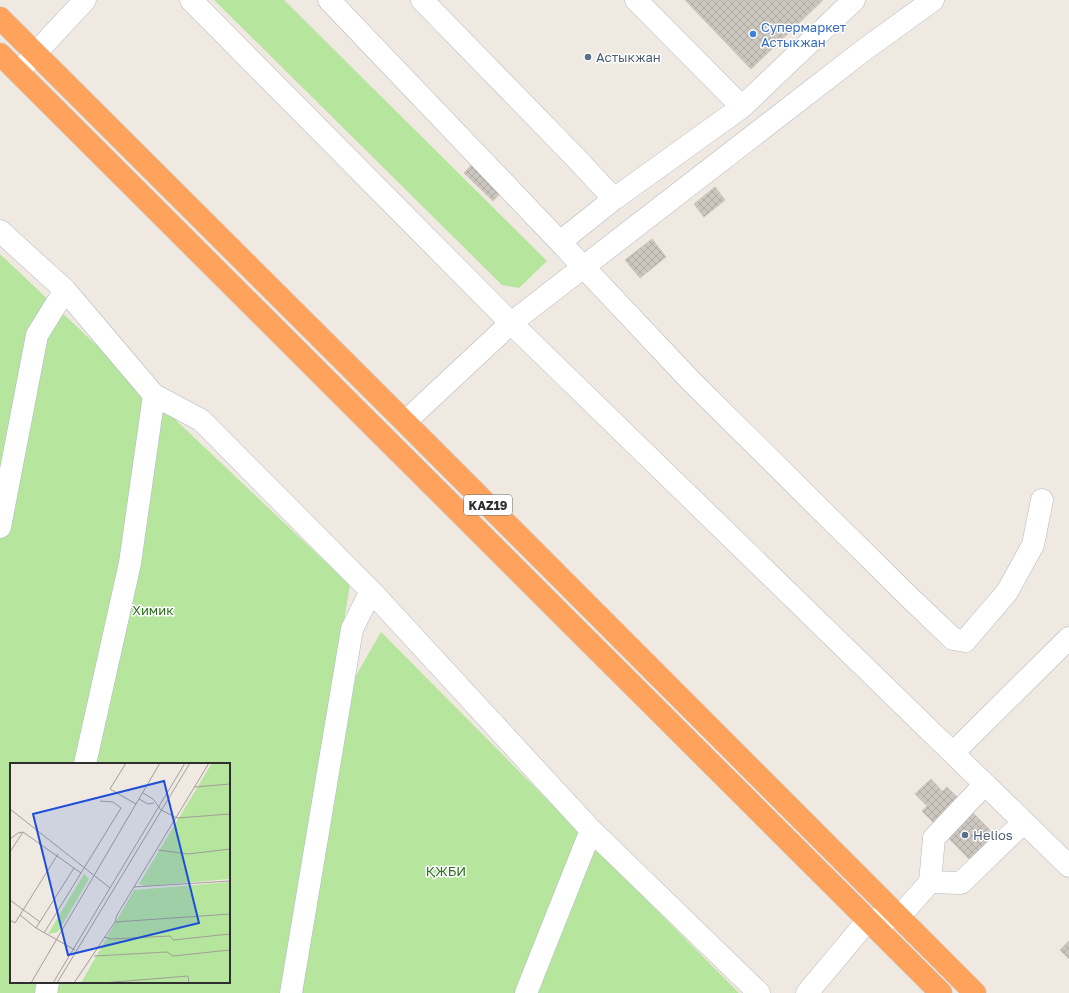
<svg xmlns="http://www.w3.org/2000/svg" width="1069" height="993" viewBox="0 0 1069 993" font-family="'Golos Text',sans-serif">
<defs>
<pattern id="building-cross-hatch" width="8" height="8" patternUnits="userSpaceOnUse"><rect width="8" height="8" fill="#cbc7bf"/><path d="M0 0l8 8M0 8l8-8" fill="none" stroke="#afaba4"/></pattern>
</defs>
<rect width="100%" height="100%" fill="#efe9e1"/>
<path fill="#b6e59e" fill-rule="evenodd" d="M214,0h70l263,261 -28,27 -17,-3z
M0,254l350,331 -68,408h-282zM11,764h218v218h-218z
M381,632l358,361h-437l52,-314z"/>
<path fill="url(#building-cross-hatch)" stroke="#cbc5ba" d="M685,0h138l-72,69z
M476,160l29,28 -12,13 -29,-28z
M715,187l10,13 -21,17 -10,-13z
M652,239l14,18 -26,21 -15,-18z
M931,779l11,12 -15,15 -12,-12z
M947,787l50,50 -25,25 -50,-51z
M1069,941v18l-9,-9z"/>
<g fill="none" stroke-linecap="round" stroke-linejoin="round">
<g stroke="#b4b7c1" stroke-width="23">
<path id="minor" d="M191,0l320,323 558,543
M329,0l231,242
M422,0l153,157 39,42 -54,43 131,139 214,212 48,46 12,2 42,-49 26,-47 9,-45
M636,0l106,107
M18,72l67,-72
M614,199l128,-92 112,-107
M0,231l65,59 89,105 47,25 170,171 220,239 168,163
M405,422l106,-99 353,-273 69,-50
M0,527l37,-192 28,-45
M953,753l116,-115
M85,764l45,-201 24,-168
M930,882l4,-44 51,-54
M46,993l2,-11
M291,993l61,-364 19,-38
M526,993l65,-163
M807,993l61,-73 31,-3 31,-35 31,1 63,-61"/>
</g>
<g stroke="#c9c9c9" stroke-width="23">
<path id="highway" d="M0,18l405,404 570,571
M0,54l941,939"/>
</g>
<use href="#minor" stroke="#fff" stroke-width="22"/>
<use href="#highway" stroke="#ffa35c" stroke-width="22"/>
</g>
<circle fill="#3f7fe0" stroke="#fff" stroke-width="1.5" cx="753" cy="34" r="4"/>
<g fill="#5c6f8a" stroke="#fff" stroke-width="1.5">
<circle cx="588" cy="57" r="4"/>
<circle cx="965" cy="835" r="4"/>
</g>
<g text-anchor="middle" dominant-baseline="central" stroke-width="3" stroke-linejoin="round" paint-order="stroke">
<rect fill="#fff" stroke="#6d6d6d" stroke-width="1" x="464" y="495" width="48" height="20" rx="3"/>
<g font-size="12" font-weight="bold" fill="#2e2e2e">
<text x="488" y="505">KAZ19</text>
</g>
<g font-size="13" fill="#366cbe" stroke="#fff" text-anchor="start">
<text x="761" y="27">Супермаркет<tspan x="761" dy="15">Астыкжан</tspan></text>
</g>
<g font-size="13" fill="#4e5e75" stroke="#fff" text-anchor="start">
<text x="596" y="57">Астыкжан</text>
<text x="973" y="835">Helios</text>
</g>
<g font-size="13" fill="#2c6e1b" stroke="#fff">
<text x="153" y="610">Химик</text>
<text x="446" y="871">ҚЖБИ</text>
</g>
</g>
<g transform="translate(10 763)">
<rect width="220" height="220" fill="#efe9e1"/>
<path d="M202,0h18v116l-84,7 -7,-2zM74,111l5,5 -31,53 -10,2zM220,119v101h-149l53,-93z" fill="#b6e59e"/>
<path fill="none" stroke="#a29e99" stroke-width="1" d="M116,0l-16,26 26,15M185,24l35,-3M133,30l10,6 8,11 16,8 53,-4M129,36l9,5 6,-1M0,46l100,79M0,76l8,-6 5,-1 51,36M148,87l30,4 42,-5M0,89l13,-20M124,124l96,-6M0,137l30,22M10,152l16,13M0,157l5,3 43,-69M105,159l115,-8M34,170l37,-60M94,174l7,2 59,-3 3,4 57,-6M65,187l-39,-22 38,-60 7,5 40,-65 -8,-6 -13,-1M84,193l73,-4 6,4 57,-6M21,220l129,-220M43,220l132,-220M47,220l133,-220M64,220l41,-61 2,-7 92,-152M92,220l86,-7 1,7"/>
<path fill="#1d4ed8" fill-opacity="0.15" stroke="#1d4ed8" stroke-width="2" d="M154,18l35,142 -131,32 -35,-141z"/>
<rect width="220" height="220" fill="none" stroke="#2e2e2e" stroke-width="2"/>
</g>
</svg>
